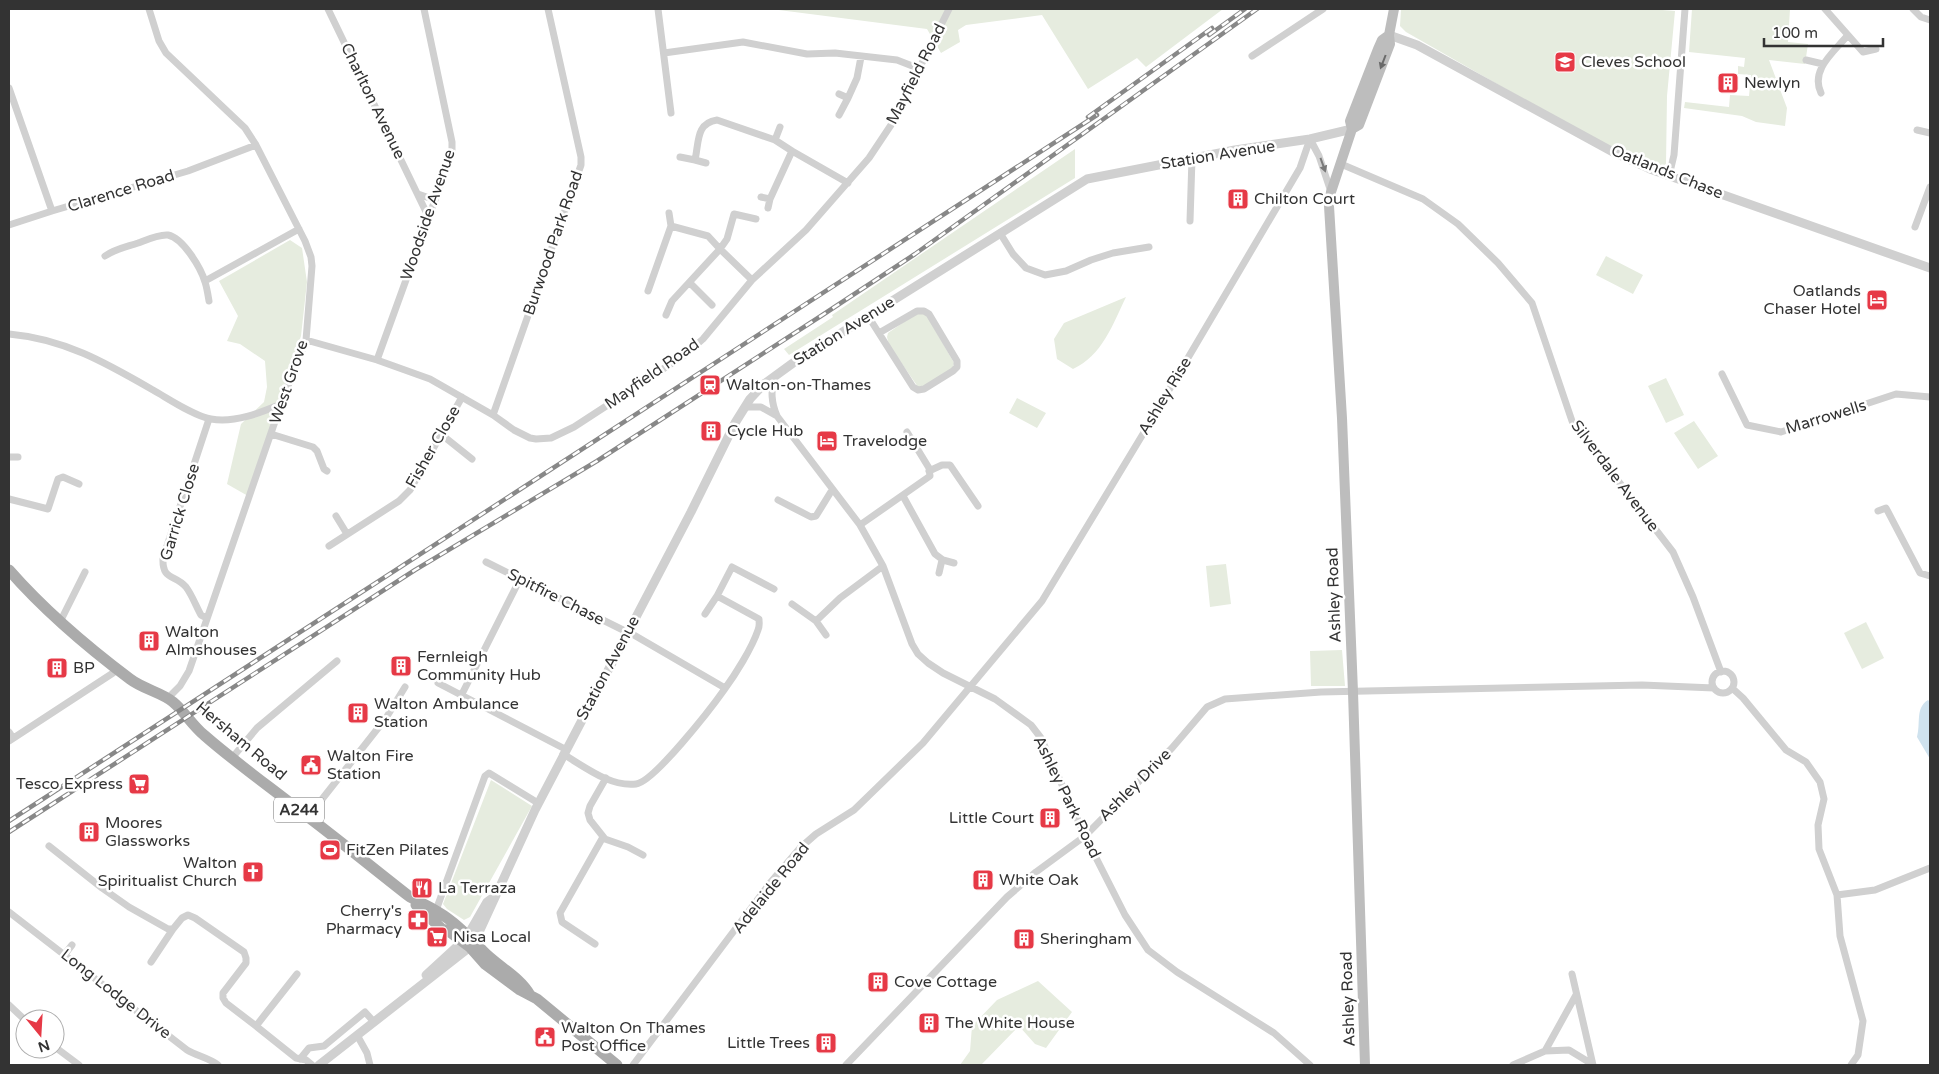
<svg xmlns="http://www.w3.org/2000/svg" width="1939" height="1074" viewBox="0 0 1939 1074" font-family="'Varela Round',sans-serif">
<rect width="100%" height="100%" fill="#fff"/>
<path fill="#e6ecdf" d="M771,9h452l-77,58 -9,-9 -49,31 -46,-74 -76,10 -8,5 2,12 -19,11 -14,-24z
M1401,9h249l25,2 -8,85 -1,68 -5,4 -71,-31 -184,-105 -6,-6z
M1692,9h98l-2,33 20,2 -3,20 -36,-4 18,48 -2,18 -29,-4 -14,-6 -58,-8 1,-6 44,5 1,-12 19,1 2,-21 -13,-1v-8l6,1 1,-9 -56,-6z
M1075,149v29l-286,177 -5,-6 49,-32 -1,-2z
M290,240l12,8 5,34 -6,54 -53,160 -21,-12 14,-60 23,-22 3,-15 -2,-26 -25,-17 -13,-3 11,-25 -19,-35z
M1606,256l37,19 -10,19 -37,-19z
M1126,297c-13,27 -24,59 -53,72l-16,-10 -3,-20 10,-16z
M917,313l7,1 4,3 26,46 -1,5 -31,19h-4l-29,-42 -2,-8 1,-4z
M1666,378l18,37 -18,8 -18,-37z
M1017,398l29,15 -9,15 -28,-15z
M1694,421l24,35 -20,13 -24,-36z
M1226,564l5,40 -21,3 -4,-41z
M1866,622l18,36 -22,11 -18,-36z
M1342,650l3,36h-34l-1,-35z
M491,780l41,26 -62,111 -6,3 -17,-11 -4,-5z
M1038,981l34,31 -26,36 -11,-4 -16,-18 -38,39h-21l10,-14 2,-25 25,-26z"/>
<path fill="#cfe2ee" d="M1928,700l2,2v57l-13,-22c4,-14 -2,-29 11,-37z"/>
<g fill="none" stroke-linecap="round" stroke-linejoin="round">
<path stroke="#d0d0d0" stroke-width="7" d="M149,9l10,32 7,12 79,75 11,17 49,96 6,16 1,9 -6,74 -25,64 -92,267 -9,15 -12,12
M328,9l101,209
M658,9l13,104
M1825,9l38,43 13,-3
M1913,9l8,8 9,3
M664,53l79,-11 64,12 28,-1 62,7 23,9
M1252,56l71,-47
M1806,60l17,4
M9,88l43,123 136,-40 68,-26
M1821,93c-11,-23 13,-41 26,-57
M839,94l9,4 -9,17
M848,98l9,-20 4,-21
M1917,130l13,3
M1310,139l9,17 12,36
M775,140l5,-13
M680,157l15,3
M706,163l-11,-3c4,-18 1,-37 22,-40l58,20 17,11
M1341,164l82,35 35,25 40,39 34,40 40,118 101,131 20,45 28,75
M1669,176l5,-21 11,-146
M418,194l17,6
M761,197l9,2 -2,9
M770,199l22,-48 56,32
M1190,221l2,-63
M9,225l43,-14
M1915,227l15,-40
M1000,233l13,21 13,14 19,7 21,-4 25,-11 22,-7 36,-6
M105,256c10,-7 21,-9 33,-13 8,-3 21,-9 30,-8 15,3 33,33 37,47 2,6 3,13 4,19
M752,280l-32,-31 7,-10 7,-25 22,5
M205,281l94,-52
M690,283l22,22
M648,291l23,-65 -2,-13
M666,315l6,-14 48,-52 -12,-13 -37,-10
M868,316l45,71 5,3 6,-1 29,-18 4,-4v-6l-28,-47 -5,-3h-7l-38,22
M9,334c56,5 97,29 144,56 16,9 41,26 58,29 24,4 49,-6 70,-15
M306,340l71,20 53,19 63,36 21,15 16,8 6,1 15,-1 23,-11 112,-73 17,-15 49,-59 54,-50 63,-72 22,-33 58,-116
M377,360l75,-207v-11l-28,-133
M1722,374l25,51 34,7 115,-38 34,3
M774,377c-3,14 -3,25 3,39l83,109 23,41 29,78 6,10 10,9 15,10 52,26 36,26 10,13 44,98 40,79 23,35 29,22 97,61 36,32
M745,407h16l16,9
M493,415l88,-250v-8l-33,-148
M271,434l42,13 4,4 7,18 3,2
M442,435l30,24
M9,457h9
M929,471l13,-6h8l28,41
M903,496l32,58 8,6 11,3
M9,499l39,10 10,-30 5,-2 16,7
M778,500l33,17 5,-1 16,-26
M1878,511l8,-3 34,65 10,3
M336,516l11,18
M860,525l70,-49 -1,-8 -22,-36
M329,546l70,-45 11,-11 52,-93
M486,562l141,70
M939,573l3,-13
M792,604l24,17 10,14
M705,614l12,-18
M207,618l-6,-3c-5,-9 -9,-20 -15,-28 -11,-13 -24,-6 -23,-29l46,-139
M816,621l24,-23 43,-32
M60,622l25,-50
M627,631l98,57
M1712 682a11 11 0 1 1 22 0a11 11 0 1 1-22 0Z
M438,683l127,66
M1732,688l11,10 43,52 20,12 14,20 4,17 -6,26 1,24 18,46 3,41 23,85 -5,34 -7,10
M462,694l58,-115
M9,732l4,6
M9,741l104,-68 3,-5
M563,754c22,13 47,33 73,30 18,-2 76,-77 88,-94 11,-15 28,-42 34,-60 2,-4 1,-7 1,-11l-42,-23 15,-29 42,22
M232,758l25,-30 80,-67
M606,778l-16,28 -2,7 2,7 15,19 23,8 15,8
M308,817l78,-99 19,-31
M49,846l53,42 27,19 39,22h5l9,-11 6,-3 7,3 49,34 2,6v5l-23,30v5l3,5 30,23
M1837,895l38,-5 55,-22
M9,912l178,138c10,6 22,8 31,15
M435,913l50,-137 4,-3 49,30
M595,944l-33,-22 -2,-9 43,-76
M65,954l7,-9
M151,962l22,-33
M297,974l-41,52 40,32 10,2 6,5
M1572,974l21,91
M9,1005l16,15
M357,1035l10,18 3,12
M55,1047l24,18
M1545,1051l24,-1 23,14
M300,1059l9,-11 15,-2 41,-34 9,10
M633,1065l137,-182 30,-35 16,-14 38,-24 69,-67 119,-142 104,-172 154,-261 10,-29
M846,1065l161,-168 29,-25 49,-36 87,-88 35,-41 18,-8 96,-7 321,-7 72,3
M1513,1065l32,-14 31,-56"/>
<path stroke="#d0d0d0" stroke-width="9" d="M1389,35l28,10 196,107 37,17 280,99
M468,935l19,-33 4,-3
M475,941l60,-131 156,-298 44,-89 15,-24 14,-15 29,-21 294,-184 148,-29 75,-11 42,-10
M426,975l37,-34
M319,1065l151,-118"/>
<path stroke="#bdbdbd" stroke-width="10" d="M1352,129l7,-4 31,-81 -1,-9 5,-26
M1365,1065l-12,-373 -11,-274 -13,-212 2,-14 21,-63 -2,-8 28,-72 4,-9 7,-5"/>
<path stroke="#ababab" stroke-width="11" d="M9,570c36,41 77,76 121,109 13,10 33,14 43,23 11,9 19,23 31,33 32,28 66,52 99,78 36,27 71,56 107,84 9,5 19,9 28,15 17,10 30,24 44,38 15,16 37,26 48,45
M416,905l26,24 8,3 20,15 15,17 35,26 17,9 80,66"/>
<g stroke="#888" stroke-width="4.5">
<path id="rail" d="M1209,35l36,-26
M1088,117l124,-89
M9,821l1088,-706
M9,832l406,-262 182,-109 227,-147 91,-60 342,-245"/>
</g>
<use href="#rail" stroke="#fff" stroke-width="2.5" stroke-dasharray="8" stroke-linecap="butt"/>
</g>
<defs><path id="oneway-solid" d="M-6-.8H1V-3.2L6.5 0L1 3.2V.8H-6Z" transform="scale(1.25)"/></defs>
<use fill="#6a6a6a" href="#oneway-solid" transform="translate(1383 62) rotate(111)"/>
<use fill="#7a7a7a" href="#oneway-solid" transform="translate(1323 165) rotate(70)"/>
<defs>
<g id="school-square" transform="scale(1.125)"><rect x="-9" y="-9" width="18" height="18" rx="4" fill="#e63946" stroke="#fff"/><path d="M0-5L7-2L0 1L-7-2ZM-4 1L0 2.5L4 1V4Q0 6-4 4Z" fill="#fff"/></g>
<g id="building-square" transform="scale(1.125)"><rect x="-9" y="-9" width="18" height="18" rx="4" fill="#e63946" stroke="#fff"/><path d="M-4-6H4V6H1V3H-1V6H-4ZM-2.5-4.3h1.7v1.8h-1.7ZM.8-4.3h1.7v1.8H.8ZM-2.5-1h1.7V.8h-1.7ZM.8-1h1.7V.8H.8Z" fill="#fff"/></g>
<g id="hotel-square" transform="scale(1.125)"><rect x="-9" y="-9" width="18" height="18" rx="4" fill="#e63946" stroke="#fff"/><path d="M-6-4.5h1.5V1H6V5H4.5V3h-9V5H-6ZM-4 0a1.8 1.8 0 1 1 3.6 0ZM.5 0V-2.5h3Q6-2.5 6 0Z" fill="#fff"/></g>
<g id="station-square" transform="scale(1.125)"><rect x="-9" y="-9" width="18" height="18" rx="4" fill="#e63946" stroke="#fff"/><path d="M-3-6H3Q5-6 5-4V2Q5 4 3 4L4.5 6H3L1.5 4h-3L-3 6H-4.5L-3 4Q-5 4-5 2V-4Q-5-6-3-6ZM-3.5-4v3h7v-3ZM-3.5 1v1.5H-2V1ZM2 1v1.5H3.5V1Z" fill="#fff"/></g>
<g id="civic-square" transform="scale(1.125)"><rect x="-9" y="-9" width="18" height="18" rx="4" fill="#e63946" stroke="#fff"/><path d="M-.6-6.5H3V-4.5H.6V-3L4-1V1h2V6H-6V1h2V-1L-.6-3ZM-1.2 2.5V6h2.4V2.5Z" fill="#fff"/></g>
<g id="supermarket-square" transform="scale(1.125)"><rect x="-9" y="-9" width="18" height="18" rx="4" fill="#e63946" stroke="#fff"/><path d="M-6-5.5h2.5l.6 2H6L4.5 2H-2.5L-4.4-4H-6ZM-1.5 3.2a1.3 1.3 0 1 0 .1 0ZM3 3.2a1.3 1.3 0 1 0 .1 0Z" fill="#fff"/></g>
<g id="stadium-square" transform="scale(1.125)"><rect x="-9" y="-9" width="18" height="18" rx="4" fill="#e63946" stroke="#fff"/><path d="M0-5a6.5 5 0 1 0 0 10a6.5 5 0 1 0 0-10ZM-3.5-1.8h7v3.6h-7Z" fill="#fff"/></g>
<g id="church-square" transform="scale(1.125)"><rect x="-9" y="-9" width="18" height="18" rx="4" fill="#e63946" stroke="#fff"/><path d="M-1.2-6h2.4v3.5h3.3v2.4h-3.3V6h-2.4V-.1h-3.3v-2.4h3.3Z" fill="#fff"/></g>
<g id="restaurant-square" transform="scale(1.125)"><rect x="-9" y="-9" width="18" height="18" rx="4" fill="#e63946" stroke="#fff"/><path d="M-5-6h1v4h1v-4h1v4h1v-4h1v5L-1.5 .5V6h-2V.5L-5-1ZM5-6V6H3V1.5H1.5Q1.5-4 5-6Z" fill="#fff"/></g>
<g id="pharmacy-square" transform="scale(1.125)"><rect x="-9" y="-9" width="18" height="18" rx="4" fill="#e63946" stroke="#fff"/><path d="M-2-6h4v4h4v4h-4v4h-4v-4h-4v-4h4Z" fill="#fff"/></g>
</defs>
<g fill-rule="evenodd">
<use href="#school-square" x="1565" y="62"/>
<use href="#building-square" x="1728" y="83"/>
<use href="#building-square" x="1238" y="199"/>
<use href="#hotel-square" x="1877" y="300"/>
<use href="#station-square" x="710" y="385"/>
<use href="#building-square" x="711" y="431"/>
<use href="#hotel-square" x="827" y="441"/>
<use href="#building-square" x="149" y="641"/>
<use href="#building-square" x="401" y="666"/>
<use href="#building-square" x="57" y="668"/>
<use href="#building-square" x="358" y="713"/>
<use href="#civic-square" x="311" y="765"/>
<use href="#supermarket-square" x="139" y="784"/>
<use href="#building-square" x="1050" y="818"/>
<use href="#building-square" x="89" y="832"/>
<use href="#stadium-square" x="330" y="850"/>
<use href="#church-square" x="253" y="872"/>
<use href="#building-square" x="983" y="880"/>
<use href="#restaurant-square" x="422" y="888"/>
<use href="#pharmacy-square" x="418" y="920"/>
<use href="#supermarket-square" x="437" y="937"/>
<use href="#building-square" x="1024" y="939"/>
<use href="#building-square" x="878" y="982"/>
<use href="#building-square" x="929" y="1023"/>
<use href="#civic-square" x="545" y="1037"/>
<use href="#building-square" x="826" y="1043"/>
</g>
<g text-anchor="middle" dominant-baseline="central" stroke-width="5" stroke-linejoin="round" paint-order="stroke">
<rect fill="#fff" stroke="#707070" stroke-width="1" x="274" y="797.5" width="50" height="25" rx="4"/>
<g font-size="15" font-weight="bold" fill="#333">
<text x="299" y="810">A244</text>
</g>
<g font-size="16" fill="#333" stroke="#fff" text-anchor="start">
<text x="1581" y="62">Cleves School</text>
<text x="1744" y="83">Newlyn</text>
<text x="1254" y="199">Chilton Court</text>
<text x="1861" y="291" text-anchor="end">Oatlands<tspan x="1861" dy="18">Chaser Hotel</tspan></text>
<text x="726" y="385">Walton-on-Thames</text>
<text x="727" y="431">Cycle Hub</text>
<text x="843" y="441">Travelodge</text>
<text x="165" y="632">Walton<tspan x="165" dy="18">Almshouses</tspan></text>
<text x="417" y="657">Fernleigh<tspan x="417" dy="18">Community Hub</tspan></text>
<text x="73" y="668">BP</text>
<text x="374" y="704">Walton Ambulance<tspan x="374" dy="18">Station</tspan></text>
<text x="327" y="756">Walton Fire<tspan x="327" dy="18">Station</tspan></text>
<text x="123" y="784" text-anchor="end">Tesco Express</text>
<text x="1034" y="818" text-anchor="end">Little Court</text>
<text x="105" y="823">Moores<tspan x="105" dy="18">Glassworks</tspan></text>
<text x="346" y="850">FitZen Pilates</text>
<text x="237" y="863" text-anchor="end">Walton<tspan x="237" dy="18">Spiritualist Church</tspan></text>
<text x="999" y="880">White Oak</text>
<text x="438" y="888">La Terraza</text>
<text x="402" y="911" text-anchor="end">Cherry's<tspan x="402" dy="18">Pharmacy</tspan></text>
<text x="453" y="937">Nisa Local</text>
<text x="1040" y="939">Sheringham</text>
<text x="894" y="982">Cove Cottage</text>
<text x="945" y="1023">The White House</text>
<text x="561" y="1028">Walton On Thames<tspan x="561" dy="18">Post Office</tspan></text>
<text x="810" y="1043" text-anchor="end">Little Trees</text>
</g>
<g font-size="16" fill="#333" stroke="#fff">
<text transform="translate(916 74) rotate(-63)">Mayfield Road</text>
<text transform="translate(373 101) rotate(64)">Charlton Avenue</text>
<text transform="translate(1218 155) rotate(-9)">Station Avenue</text>
<text transform="translate(1667 172) rotate(22)">Oatlands Chase</text>
<text transform="translate(121 191) rotate(-17)">Clarence Road</text>
<text transform="translate(428 215) rotate(-71)">Woodside Avenue</text>
<text transform="translate(553 243) rotate(-71)">Burwood Park Road</text>
<text transform="translate(844 331) rotate(-32)">Station Avenue</text>
<text transform="translate(652 374) rotate(-35)">Mayfield Road</text>
<text transform="translate(289 382) rotate(-71)">West Grove</text>
<text transform="translate(1165 396) rotate(-59)">Ashley Rise</text>
<text transform="translate(1826 417) rotate(-17)">Marrowells</text>
<text transform="translate(433 447) rotate(-60)">Fisher Close</text>
<text transform="translate(1615 476) rotate(53)">Silverdale Avenue</text>
<text transform="translate(180 512) rotate(-73)">Garrick Close</text>
<text transform="translate(1334 595) rotate(-92)">Ashley Road</text>
<text transform="translate(556 597) rotate(27)">Spitfire Chase</text>
<text transform="translate(608 668) rotate(-62)">Station Avenue</text>
<text transform="translate(241 741) rotate(40)">Hersham Road</text>
<text transform="translate(1135 785) rotate(-45)">Ashley Drive</text>
<text transform="translate(1067 797) rotate(64)">Ashley Park Road</text>
<text transform="translate(771 888) rotate(-51)">Adelaide Road</text>
<text transform="translate(116 994) rotate(38)">Long Lodge Drive</text>
<text transform="translate(1348 999) rotate(-92)">Ashley Road</text>
</g>
</g>
<rect width="1939" height="1074" fill="none" stroke="#333333" stroke-width="20"/>
<g transform="translate(40 1034) rotate(162)"><circle r="24" fill="#ffffff" stroke="#adadad"/>
<path d="M0-4L9 19L0 12L-9 19Z" fill="#e63946"/>
<text y="-8" font-size="14" font-weight="bold" text-anchor="middle" fill="#333333">N</text>
</g>
<path d="M1764 38v8h119v-8" fill="none" stroke="#333333" stroke-width="2.5"/>
<text x="1772" y="38" font-size="15" fill="#333333" stroke="#ffffff" stroke-width="4" paint-order="stroke">100 m</text>
</svg>
